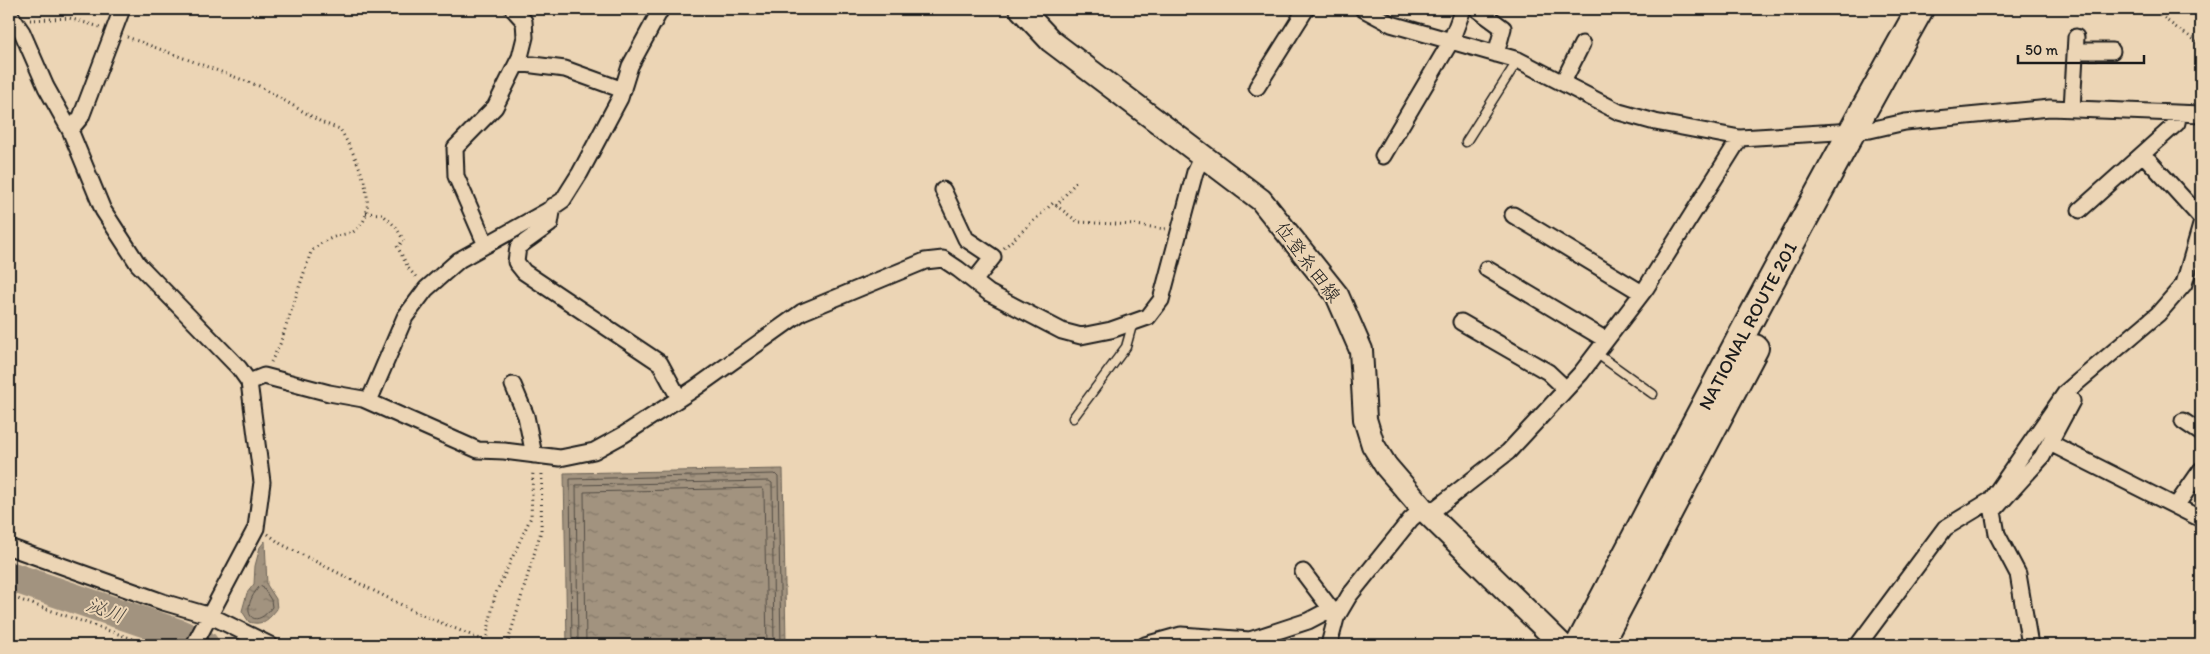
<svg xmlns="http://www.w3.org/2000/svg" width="2210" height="654" viewBox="0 0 2210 654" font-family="Itim,'Klee One',sans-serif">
<defs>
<pattern id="water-ripples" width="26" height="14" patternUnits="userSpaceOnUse" patternTransform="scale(1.25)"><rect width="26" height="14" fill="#a2937f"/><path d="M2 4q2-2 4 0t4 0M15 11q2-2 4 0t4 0" fill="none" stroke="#837767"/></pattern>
</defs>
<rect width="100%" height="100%" fill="#ecd5b5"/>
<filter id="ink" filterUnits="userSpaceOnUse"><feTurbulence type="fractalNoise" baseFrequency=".02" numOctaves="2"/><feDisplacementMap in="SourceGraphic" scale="10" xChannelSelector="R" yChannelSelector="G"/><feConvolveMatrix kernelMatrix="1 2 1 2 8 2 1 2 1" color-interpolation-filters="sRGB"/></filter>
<g filter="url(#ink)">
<path fill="url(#water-ripples)" stroke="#6c6357" d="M783,469l3,176h-219l-3,-172z
M265,541l2,44 9,14 1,10c-8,10 -14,17 -28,13l-7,-11 5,-18 7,-9 1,-18 5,-19z"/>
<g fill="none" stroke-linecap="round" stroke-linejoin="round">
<path stroke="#524c44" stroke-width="1" d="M262,586l9,14 1,7c-19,26 -34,4 -13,-20z
M572,645l-2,-166 205,-5 3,3 3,168
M578,645l-2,-160 193,-4 3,2 2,162
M586,645l-2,-153 178,-4 2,3 3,154"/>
<path stroke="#a2937f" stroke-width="30" d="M9,576l170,58 25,11"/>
<g stroke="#1c1c1c" stroke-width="11">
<path id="service" d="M1466,142l52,-82
M1596,353l57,41
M1073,418l53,-71 7,-25
M1260,637l11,8"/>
</g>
<g stroke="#1c1c1c" stroke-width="19">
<path id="minor" d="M1363,9l28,15 127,36 101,52 36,10 85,16 130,-8 35,-8 145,-14 151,6
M1477,9l26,19 -7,26
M9,13l13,19 24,55 24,43 33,80 35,54 101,104 10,14 13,100 -6,46 -62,117
M2075,51h37
M517,63l48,6 58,21
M1563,82l19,-38
M1257,87l49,-78
M2072,109l4,-72
M70,130l11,-13 41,-108
M2143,154l58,64
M1383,156l68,-115 12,-32
M943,190l23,49 27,18 -19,24
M553,206l-3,18 -32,23 -2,15 8,10 136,91 19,35
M2080,210l97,-87 1,-9
M1513,215l129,78
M486,245l-30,-69 -1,-28 40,-41 25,-50 5,-20 -1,-16 -11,-12
M1487,269l119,71
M1461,322l87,50 18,17
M249,382l15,-6 65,17 34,6 115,51 26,1 56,7 34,-7 29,-16 71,-46 108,-77 123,-51 18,-2 15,10 31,24 73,38 19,5 30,-6 37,-13 13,-17 34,-128 8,-17
M513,385l13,31 8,39
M369,401l36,-84 21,-28 33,-29 88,-49 16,-11 17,-27 40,-75 10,-32 31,-57
M2183,421l18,12
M2050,443l151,76
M1991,500l6,34 21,40 12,71
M2176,506l25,-36
M1994,510l48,-53 30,-56 -6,-9
M9,547l154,55 48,14 59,29
M1303,572l28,37
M1145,645l36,-10 69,5 58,-19 23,-12 9,2
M1329,645l7,-27 13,-22 62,-77 12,-10h12l73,-57 73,-79 65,-85 94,-150
M1858,645l87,-117 46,-28 75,-108 92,-78 26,-30 17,-59"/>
</g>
<g stroke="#1c1c1c" stroke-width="26">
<path id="secondary" d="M1021,9l30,32 210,159 76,95 24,55 4,69 8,26 13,21 37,43 139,136"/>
</g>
<g stroke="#1c1c1c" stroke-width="30">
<g id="trunk">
<path d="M1602,639l153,-291"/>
<path id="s1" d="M1579,645c111,-213 223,-426 341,-636"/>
</g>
</g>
<path stroke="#1c1c1c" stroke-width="3" stroke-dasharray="1 4" stroke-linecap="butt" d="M1946,9l6,3 9,-3
M2152,9l26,20 23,15
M30,20l39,-2 31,9
M127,37l132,49 64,37 17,6c14,24 46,82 13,103 -3,1 -8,2 -12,3 -11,3 -22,8 -30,17l-31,92 -9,18
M1056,206l20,-24
M366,213l16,1 14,13 8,14 -7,5 12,23 8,9
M1004,248l49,-45 25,19 58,3 30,4
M268,534l13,10 139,70 75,31
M9,596l141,49
M486,641l9,-46 36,-78 2,-47
M507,645l34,-114 1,-60"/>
<use href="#service" stroke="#ecd5b5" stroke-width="8"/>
<use href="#minor" stroke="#ecd5b5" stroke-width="15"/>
<use href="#secondary" stroke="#ecd5b5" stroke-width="22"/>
<use href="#trunk" stroke="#ecd5b5" stroke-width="26"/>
</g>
</g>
<g text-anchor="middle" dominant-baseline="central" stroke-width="4" stroke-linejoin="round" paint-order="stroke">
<g font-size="19" fill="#1c1c1c" stroke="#ecd5b5">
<text transform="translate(1308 262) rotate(53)">位登糸田線</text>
<text stroke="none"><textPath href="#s1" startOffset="361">NATIONAL ROUTE 201</textPath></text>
</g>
<g font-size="20" font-style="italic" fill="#4b463f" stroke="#ecd5b5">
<text transform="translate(106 610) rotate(20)">泌川</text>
</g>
</g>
<rect width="2210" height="654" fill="none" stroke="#ecd5b5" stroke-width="30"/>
<rect x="15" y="15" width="2180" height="624" fill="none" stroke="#1c1c1c" stroke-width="2" filter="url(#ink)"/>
<path d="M2018 55v8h126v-8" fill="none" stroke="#1c1c1c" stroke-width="2.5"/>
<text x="2025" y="55" font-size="15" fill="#1c1c1c" stroke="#ecd5b5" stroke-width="4" paint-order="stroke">50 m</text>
</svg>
